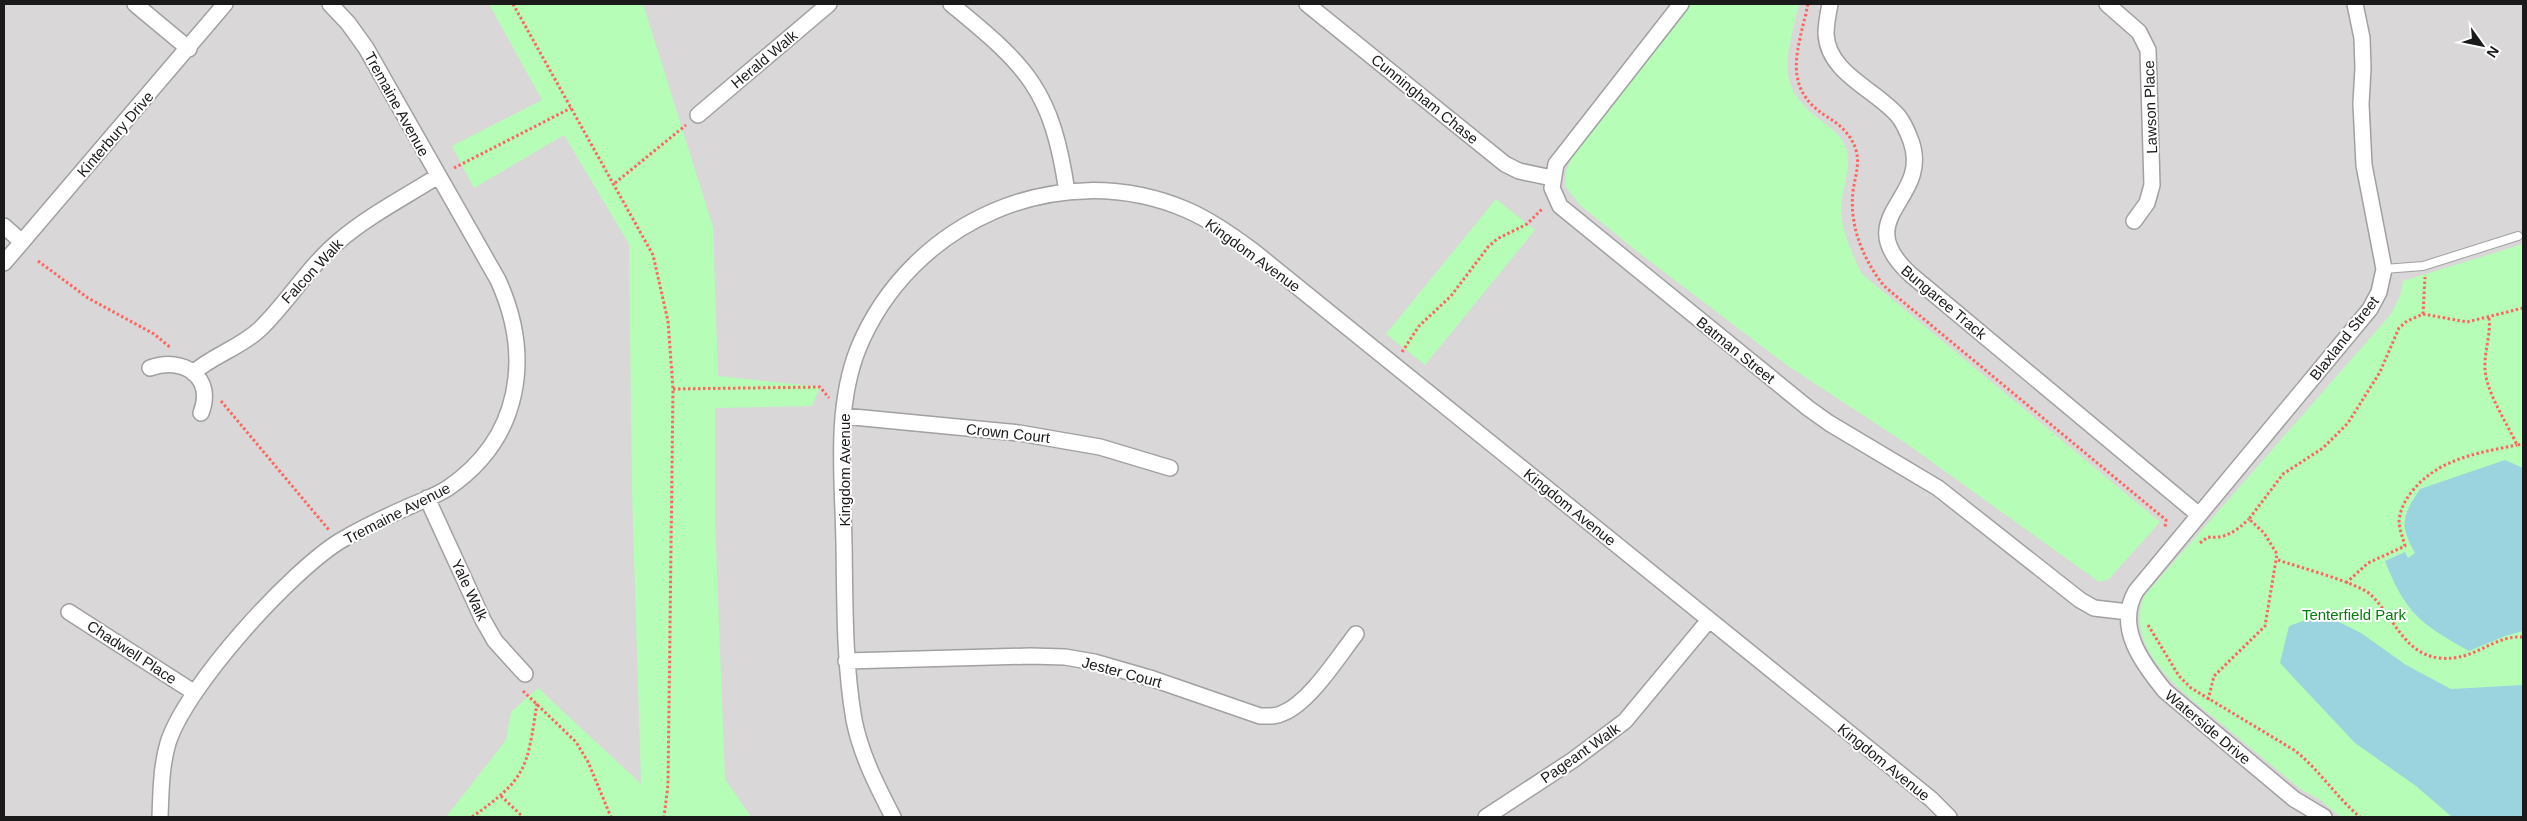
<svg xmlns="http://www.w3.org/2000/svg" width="2527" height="821" viewBox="0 0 2527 821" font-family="Arial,sans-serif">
<rect width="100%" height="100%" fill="#ede8df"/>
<path fill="#d9d7d7" d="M4,4h2519v813h-2519z"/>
<path fill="#b6fdb8" d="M489,4h154l70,223 5,149 102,11 -8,19 -97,2v112l10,259 26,38h-305l60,-77 5,-28 27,-24 103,96 -9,-292 -3,-248 -65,-109 -90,53 -22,-42 90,-46z
M1688,4h111c-9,45 -27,77 16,112 12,9 26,18 31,32 7,19 -5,42 -5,61 1,23 11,45 21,65l298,248 -51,57 -10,3 -192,-138 -119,-78 -145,-110 -63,-51 -15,-19 1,-15 6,-14 114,-145z
M1496,199l39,31 -110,135 -39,-31z
M2523,244v573h-182l-22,-18 -17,-9c-25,-20 -50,-41 -74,-61 -37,-31 -106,-76 -84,-133l247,-282 9,-18 3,-15z"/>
<path fill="#9bd3df" d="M2505,460l18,8v163l-18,5 -36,15c-48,-27 -63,-37 -84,-90l20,-9 3,6 7,-5c-16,-28 -13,-37 5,-64z
M2323,614l38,19 45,32 45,24 72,-4v132h-71l-36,-31 -61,-43 -75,-80 9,-37z"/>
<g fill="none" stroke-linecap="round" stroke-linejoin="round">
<g stroke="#a1a1a1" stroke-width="10">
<path id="service" d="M2384,269l39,-3 95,-30"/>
</g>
<g stroke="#a1a1a1" stroke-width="18">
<path id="minor" d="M135,4l54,45
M951,4c77,63 101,86 116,188
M1307,4l198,160 14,7 33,7
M1681,4l-125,160 -4,24 8,18 248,202 21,15 109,65 142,112 14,8 34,4
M1830,4c-2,10 -4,20 -4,30 2,40 51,56 73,83 6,8 9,16 12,24 21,59 -63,75 -1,133l289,241
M2107,4l32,28 9,18 4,135 -5,18 -13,18
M698,115l131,-111
M4,226l18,16
M4,263l221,-259
M150,368c33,-12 65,9 51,45
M193,373c20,-18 47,-25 67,-44 28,-27 48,-62 79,-88 29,-25 66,-44 99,-65
M843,416l176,17 81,14 70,21
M427,498l56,122 12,21 30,33
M69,612l126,81
M846,661l184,-5 35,1 29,5 59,17 107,37c8,0 16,1 23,-3 27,-11 55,-56 73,-79
M160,817c1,-25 1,-50 8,-74 18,-57 122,-171 172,-202 22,-13 45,-24 68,-34 13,-6 28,-11 40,-19 73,-50 85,-131 50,-208l-132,-232 -18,-25 -18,-19
M893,817c-16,-31 -32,-62 -39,-97 -10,-58 -9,-117 -10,-176 -1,-64 -10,-134 14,-195 52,-127 200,-194 329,-139 23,10 44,25 65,40l679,549 18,18
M1486,817l87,-57 52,-39 84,-101
M2324,817l-30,-18 -129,-108c-23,-28 -50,-64 -29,-100l234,-282 9,-17 5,-23 -20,-104 -3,-61 2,-36 -1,-30 -7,-34"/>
</g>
<path stroke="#ff655e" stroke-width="3" stroke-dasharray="2.5 2.5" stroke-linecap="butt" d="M513,4l140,251 15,66 5,68 -5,396 -4,32
M1808,4c-9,43 -28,83 18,112 13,8 25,18 30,34 4,14 -1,27 -3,41 -4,35 10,68 31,95l282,234 -1,7
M454,168l117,-60
M615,183l71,-58
M38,261l50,37 66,36 17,14
M2423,314l2,-37
M2489,318c2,17 -5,34 -4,51 1,23 22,54 32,76l6,-1
M1402,352l17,-26 32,-30 37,-49 9,-8 30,-15 15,-15
M673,389l147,-2 9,11
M221,401l108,129
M2200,543l8,-6c18,2 28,-6 41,-18
M2278,560c20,7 81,23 93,35 23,22 33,59 68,63 36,4 53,-23 84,-21
M2346,583l22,-20 37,-17c-2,-8 -5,-15 -6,-23 0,-10 5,-21 11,-29 26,-35 67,-41 107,-49
M2148,625l31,51 12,12 103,62c25,19 42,47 66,67
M523,691l53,51 12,20 23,55
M2208,700l6,-24 51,-50 12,-72 -13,-21 -15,-14 34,-45 40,-26 25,-25 32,-51 19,-44 8,-7 16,-7 44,8 56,-14
M501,796l22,21
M472,817c55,-39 55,-48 65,-114"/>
<use href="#service" stroke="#fff" stroke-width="8"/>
<use href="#minor" stroke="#fff" stroke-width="15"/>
</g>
<g text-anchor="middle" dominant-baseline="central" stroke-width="4" stroke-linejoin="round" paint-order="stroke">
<g font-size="15" fill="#1a1a1a" stroke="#fff">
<text transform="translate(764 59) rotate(-40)">Herald Walk</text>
<text transform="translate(1425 99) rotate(39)">Cunningham Chase</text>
<text transform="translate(397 104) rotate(61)">Tremaine Avenue</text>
<text transform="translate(2150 107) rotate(-92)">Lawson Place</text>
<text transform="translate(115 134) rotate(-49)">Kinterbury Drive</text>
<text transform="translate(1253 255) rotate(36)">Kingdom Avenue</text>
<text transform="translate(312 271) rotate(-47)">Falcon Walk</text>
<text transform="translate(1944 302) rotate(40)">Bungaree Track</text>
<text transform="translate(2344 338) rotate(-52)">Blaxland Street</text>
<text transform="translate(1736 350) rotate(39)">Batman Street</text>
<text transform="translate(1008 433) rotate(6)">Crown Court</text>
<text transform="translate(844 470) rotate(-90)">Kingdom Avenue</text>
<text transform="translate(1570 507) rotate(39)">Kingdom Avenue</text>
<text transform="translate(397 513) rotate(-27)">Tremaine Avenue</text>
<text transform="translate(470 590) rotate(65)">Yale Walk</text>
<text transform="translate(132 652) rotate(33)">Chadwell Place</text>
<text transform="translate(1122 672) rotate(15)">Jester Court</text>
<text transform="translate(2208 727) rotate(40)">Waterside Drive</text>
<text transform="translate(1580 753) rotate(-35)">Pageant Walk</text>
<text transform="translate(1884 762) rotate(39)">Kingdom Avenue</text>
</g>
<g font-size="15" fill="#047d07" stroke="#fff">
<text x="2354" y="614">Tenterfield Park</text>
</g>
</g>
<rect width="2527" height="821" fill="none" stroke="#1a1a1a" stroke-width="10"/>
<g transform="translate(2482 45) rotate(123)" stroke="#ffffff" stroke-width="4" paint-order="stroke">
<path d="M0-4L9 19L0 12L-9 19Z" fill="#1a1a1a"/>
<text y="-8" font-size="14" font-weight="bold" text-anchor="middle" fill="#1a1a1a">N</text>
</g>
</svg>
